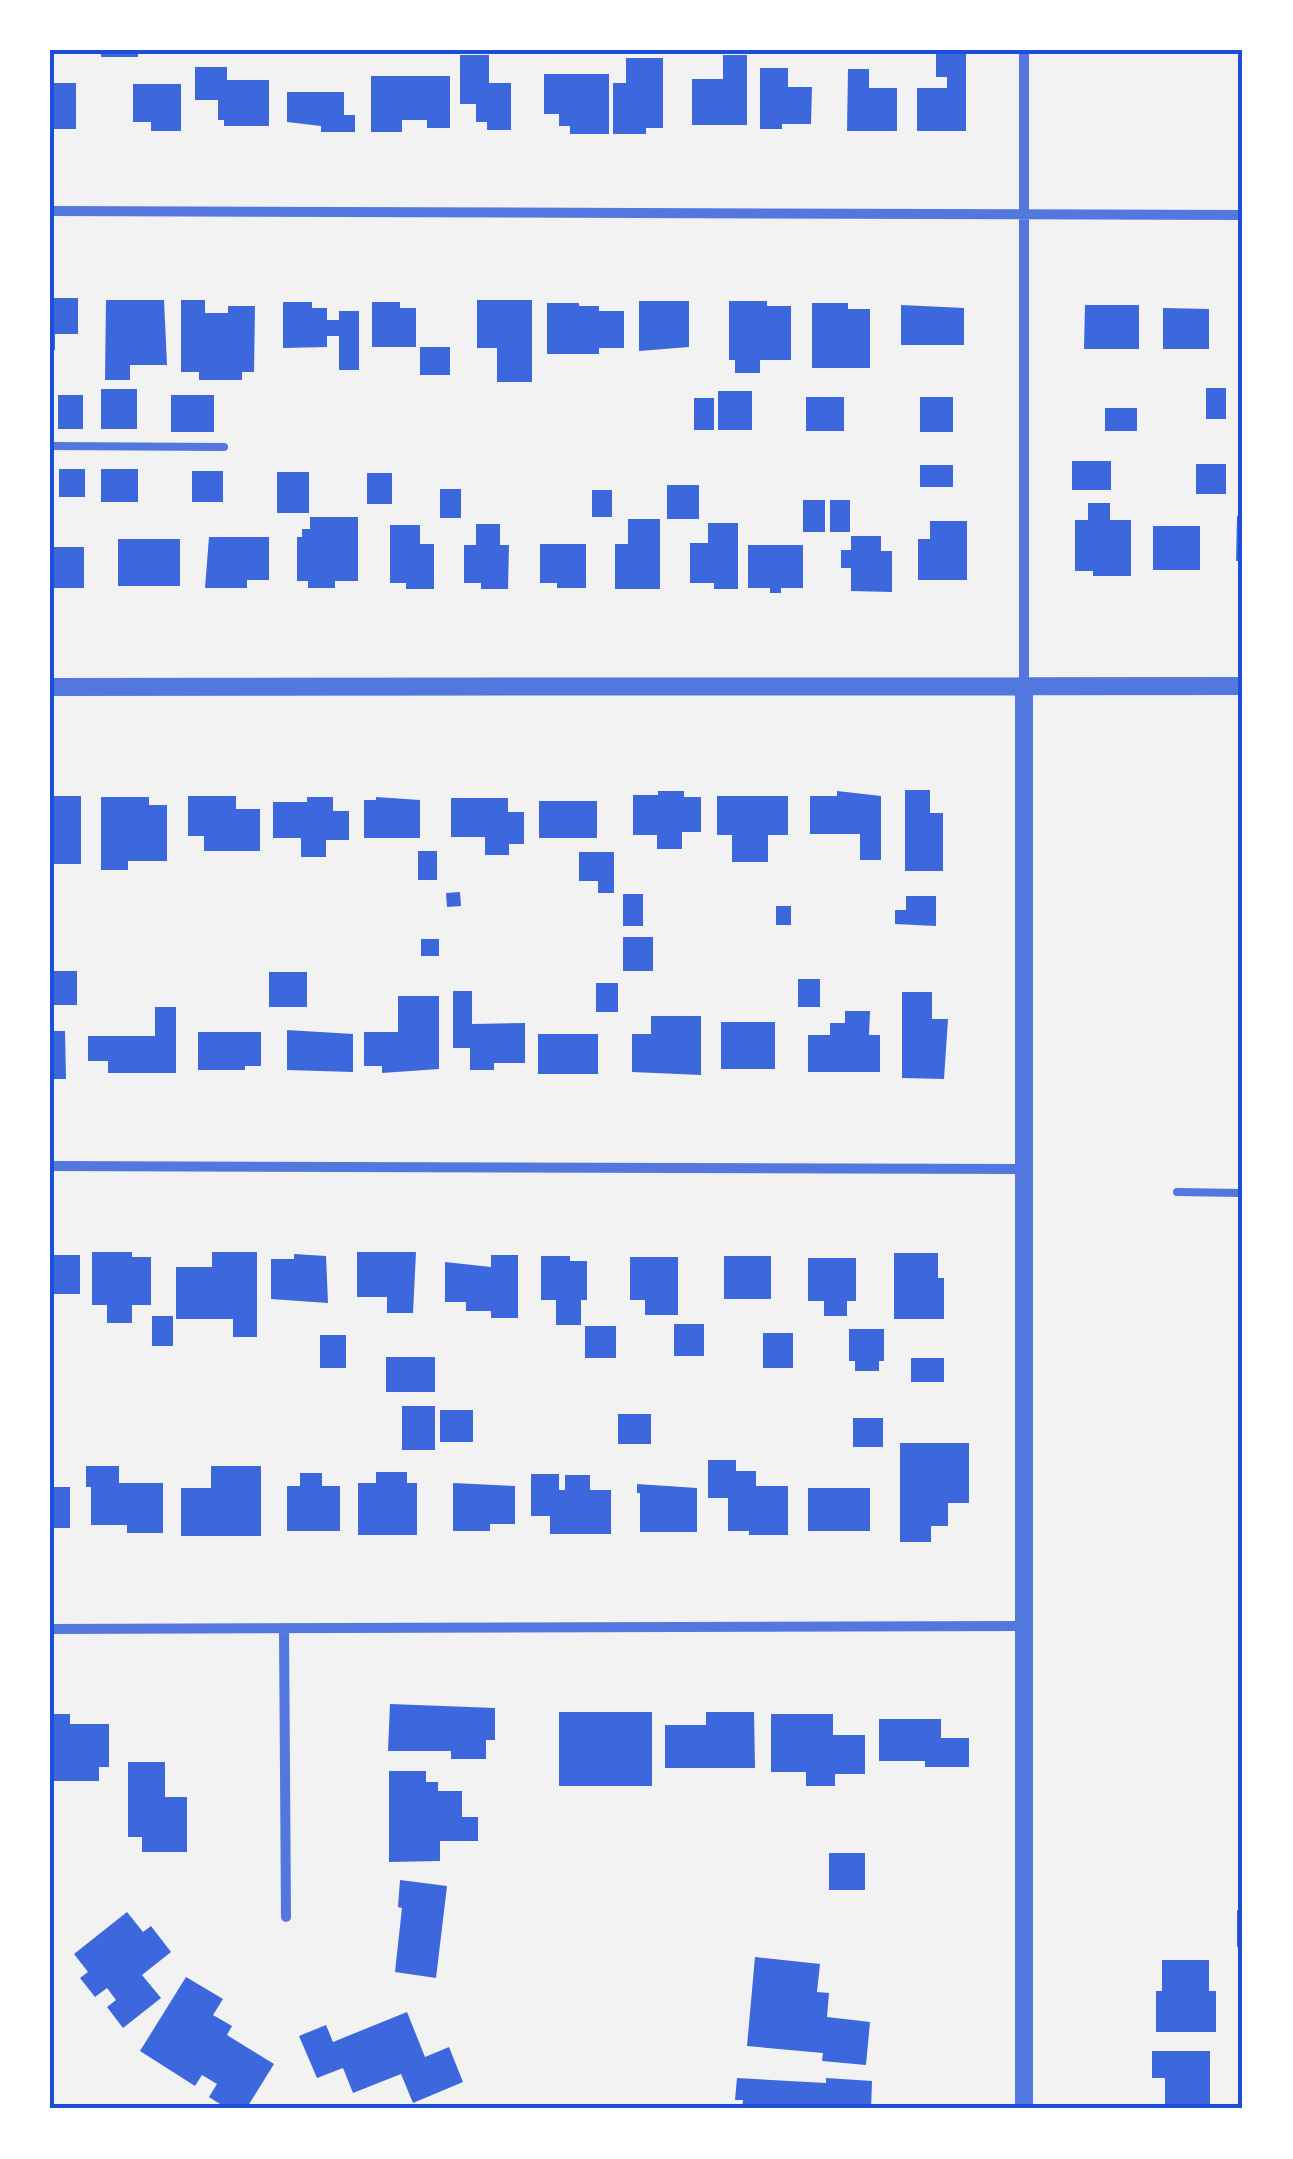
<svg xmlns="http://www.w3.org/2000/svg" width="1293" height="2159" viewBox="0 0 1293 2159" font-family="Montserrat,sans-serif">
<rect width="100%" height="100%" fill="#f2f2f2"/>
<path fill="#3d67dc" d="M101,50h37v7h-37z
M936,52h30v79h-49v-43h30v-11h-11z
M460,55h29v28h22v47h-24v-8h-11v-18h-16z
M723,55h24v70h-55v-46h31z
M626,58h37v70h-17v6h-33v-51h13z
M195,67h32v13h42v46h-45v-6h-6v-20h-23z
M760,68h28v19h24l-1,37h-29v5h-22z
M848,69h21v19h28v43h-50z
M544,74h65v60h-39v-8h-11v-12h-15z
M371,76h79v52h-23v-8h-25v12h-31z
M50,83h26v46h-26z
M133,84h48v47h-30v-9h-18z
M287,92h57v23h11v17h-34v-6l-34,-4z
M50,298h28v36h-23v16h-5z
M106,300h58l3,65h-37v15h-25z
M181,300h24v13h23v-7h27l-1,66h-12v8h-43v-8h-18z
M477,300h55v82h-35v-34h-20z
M639,301h50v46l-50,4z
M729,301h38v5h24v54h-31v13h-25v-13h-6z
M283,302h29v6h15v12h12v-9h20v59h-20v-34h-12v11l-44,1z
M372,302h28v6h16v39h-44z
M547,303h32v3h20v5h25v37h-25v6h-52z
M812,303h36v6h22v59h-58z
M1238,303h5v40h-5z
M901,305l63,3v37h-63z
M1085,305h54v44h-55z
M1163,308l46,1v40h-46z
M420,347h30v28h-30z
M1206,388h20v31h-20z
M101,389h36v40h-36z
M718,391h34v39h-34z
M58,395h25v34h-25z
M171,395h43v37h-43z
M806,397h38v34h-38z
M920,397h33v35h-33z
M694,398h20v32h-20z
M1105,408h32v23h-32z
M1072,461h39v29h-39z
M1196,464h30v30h-30z
M920,465h33v22h-33z
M59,469h26v28h-26z
M101,469h37v33h-37z
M192,471h31v31h-31z
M277,472h32v41h-32z
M367,473h25v31h-25z
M667,485h32v34h-32z
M440,489h21v29h-21z
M592,490h20v27h-20z
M803,500h22v32h-22z
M830,500h20v32h-20z
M1088,503h22v17h21v56h-38v-5h-18v-51h13z
M1237,516h6v45h-7z
M310,517h48v64h-23v7h-27v-7h-11v-44h5v-8h8z
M628,519h32v70h-45v-45h13z
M930,521h37v59h-49v-41h12z
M708,523h30v66h-24v-6h-24v-40h18z
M476,524h24v21h9l-1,44h-27v-6h-17v-38h12z
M390,525h30v19h14v45h-28v-6h-16z
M1153,526h47v44h-47z
M851,536h30v15h11v41l-41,-1v-23h-10v-18h10z
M209,537h60v43h-22v8h-42z
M118,539h62v47h-62z
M540,544h46v44h-29v-5h-17z
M748,545h55v43h-22v5h-11v-5h-22z
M50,547h34v41h-34z
M905,790h25v23h13v58h-38z
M658,791h26v6h17v35h-19v17h-25v-14h-24v-40h25z
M837,791l44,5v64h-21v-26h-50v-38h27z
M50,796h31v68h-31z
M188,796h48v13h24v42h-56v-15h-16z
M717,796h71v39h-20v27h-36v-27h-15z
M101,797h48v8h18v56h-39v9h-27z
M307,797h26v14h16v29h-23v17h-25v-19h-28v-36h34z
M376,797l44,3v38h-56v-38h12z
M451,798h57v14h16v32h-15v11h-24v-18h-34z
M539,801h58v37h-58z
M418,851h19v29h-19z
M579,852h35v41h-16v-12h-19z
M460,892l1,14 -14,1 -1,-14z
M623,894h20v32h-20z
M906,896h30v30l-41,-2v-14h11z
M776,906h15v19h-15z
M623,937h30v34h-30z
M421,939h18v17h-18z
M50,971h27v34h-27z
M269,972h38v35h-38z
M798,979h22v28h-22z
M596,983h22v29h-22z
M453,991h19v33l53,-1v40h-31v7h-24v-22h-17z
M902,992h30v27h16l-4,60 -42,-1z
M398,996h41v73l-57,4v-7h-18v-34h34z
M155,1007h21v66h-68v-12h-20v-25h67z
M845,1011h25l-1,24h11v37h-72v-37h22v-12h15z
M651,1016h50v59l-69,-3v-38h19z
M721,1022h54v47h-54z
M287,1030l66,4v38l-66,-2z
M50,1031h15l1,48h-16z
M198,1032h63v34h-16v4h-47z
M538,1034h60v40h-60z
M92,1252h40v5h19v48h-19v18h-25v-18h-15z
M212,1252h45v85h-24v-18h-57v-52h36z
M357,1252h59l-3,61h-26v-16h-30z
M894,1253h44v25h6v41h-50z
M294,1254l32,2 2,47 -57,-4v-40h23z
M50,1255h30v39h-30z
M491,1255h27v63h-27v-7h-25v-9h-21v-40l46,5z
M541,1256h29v5h17v39h-6v25h-25v-25h-15z
M724,1256h47v43h-47z
M630,1257h48v58h-33v-15h-15z
M808,1258h48v43h-9v15h-23v-15h-16z
M152,1316h21v30h-21z
M674,1324h30v32h-30z
M585,1326h31v32h-31z
M849,1329h35v32h-5v10h-24v-10h-6z
M763,1333h30v35h-30z
M320,1335h26v33h-26z
M386,1357h49v35h-49z
M911,1358h33v24h-33z
M402,1406h33v44h-33z
M440,1410h33v32h-33z
M618,1414h33v30h-33z
M853,1418h30v29h-30z
M900,1443h69v60h-21v23h-17v16h-31z
M708,1460h28v11h20v15h32v49h-39v-4h-21v-33h-20z
M86,1466h33v17h44v50h-36v-8h-36v-38h-5z
M211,1466h50v70h-80v-48h30z
M376,1472h31v11h10v52h-59v-52h18z
M300,1473h22v13h18v45h-53v-45h13z
M531,1474h28v16h6v-15h25v15h21v44h-61v-18h-19z
M453,1483l62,3v38h-25v7h-37z
M637,1484l60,4v44h-57v-39h-3z
M50,1487h20v41h-20z
M808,1488h62v43h-62z
M390,1704l105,4v32h-9v19h-35v-8h-63z
M559,1712h93v74h-93z
M706,1712h48l1,56h-90v-43h41z
M50,1714h20v10h39v43h-10v14h-49z
M771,1714h62v21h32v39h-30v12h-29v-14h-35z
M879,1719h62v19h28v29h-44v-6h-46z
M128,1762h37v35h22v55h-45v-15h-14z
M389,1771h37v11h12v9h24v26h16v24h-38v20l-51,1z
M829,1853h36v37h-36z
M400,1880l47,6 -11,92 -41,-6 7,-64 -4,-1z
M1237,1910h6v37h-6z
M127,1912l16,20 8,-6 20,26 -29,23 19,23 -38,30 -16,-21 9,-7 -9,-12 -12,9 -15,-19 8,-6 -14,-18z
M755,1957l65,7 -3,28 12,1 -2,24 43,5 -4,43 -44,-4 1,-8 -76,-7z
M1162,1960h47v31h7v41h-60v-41h6z
M186,1977l37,22 -10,16 19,11 -5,9 47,29 -28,45h-18l-19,-12 8,-13 -15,-9 -7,11 -55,-35z
M407,2012l18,45 24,-10 14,35 -50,21 -12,-29 -48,19 -10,-25 -26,10 -18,-42 27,-11 7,17z
M1152,2051h58v58h-45v-31h-13z
M737,2078l89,5v-5l46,3 -1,28h-129l1,-9h-8z"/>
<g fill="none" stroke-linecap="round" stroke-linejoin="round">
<path stroke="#5277de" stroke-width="8" d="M50,446l174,1
M1177,1192l66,1"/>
<path stroke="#5277de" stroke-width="10" d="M1024,50v635
M50,211l1193,4
M50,1166l974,3
M50,1629l974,-3
M284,1629l2,288"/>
<path stroke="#5277de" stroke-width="18" d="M50,687l1193,-1
M1024,2109v-1424"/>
</g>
<rect width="1293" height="2159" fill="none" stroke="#ffffff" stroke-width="105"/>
<rect x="52" y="52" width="1188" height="2054" fill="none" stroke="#1d4ed8" stroke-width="4"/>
</svg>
